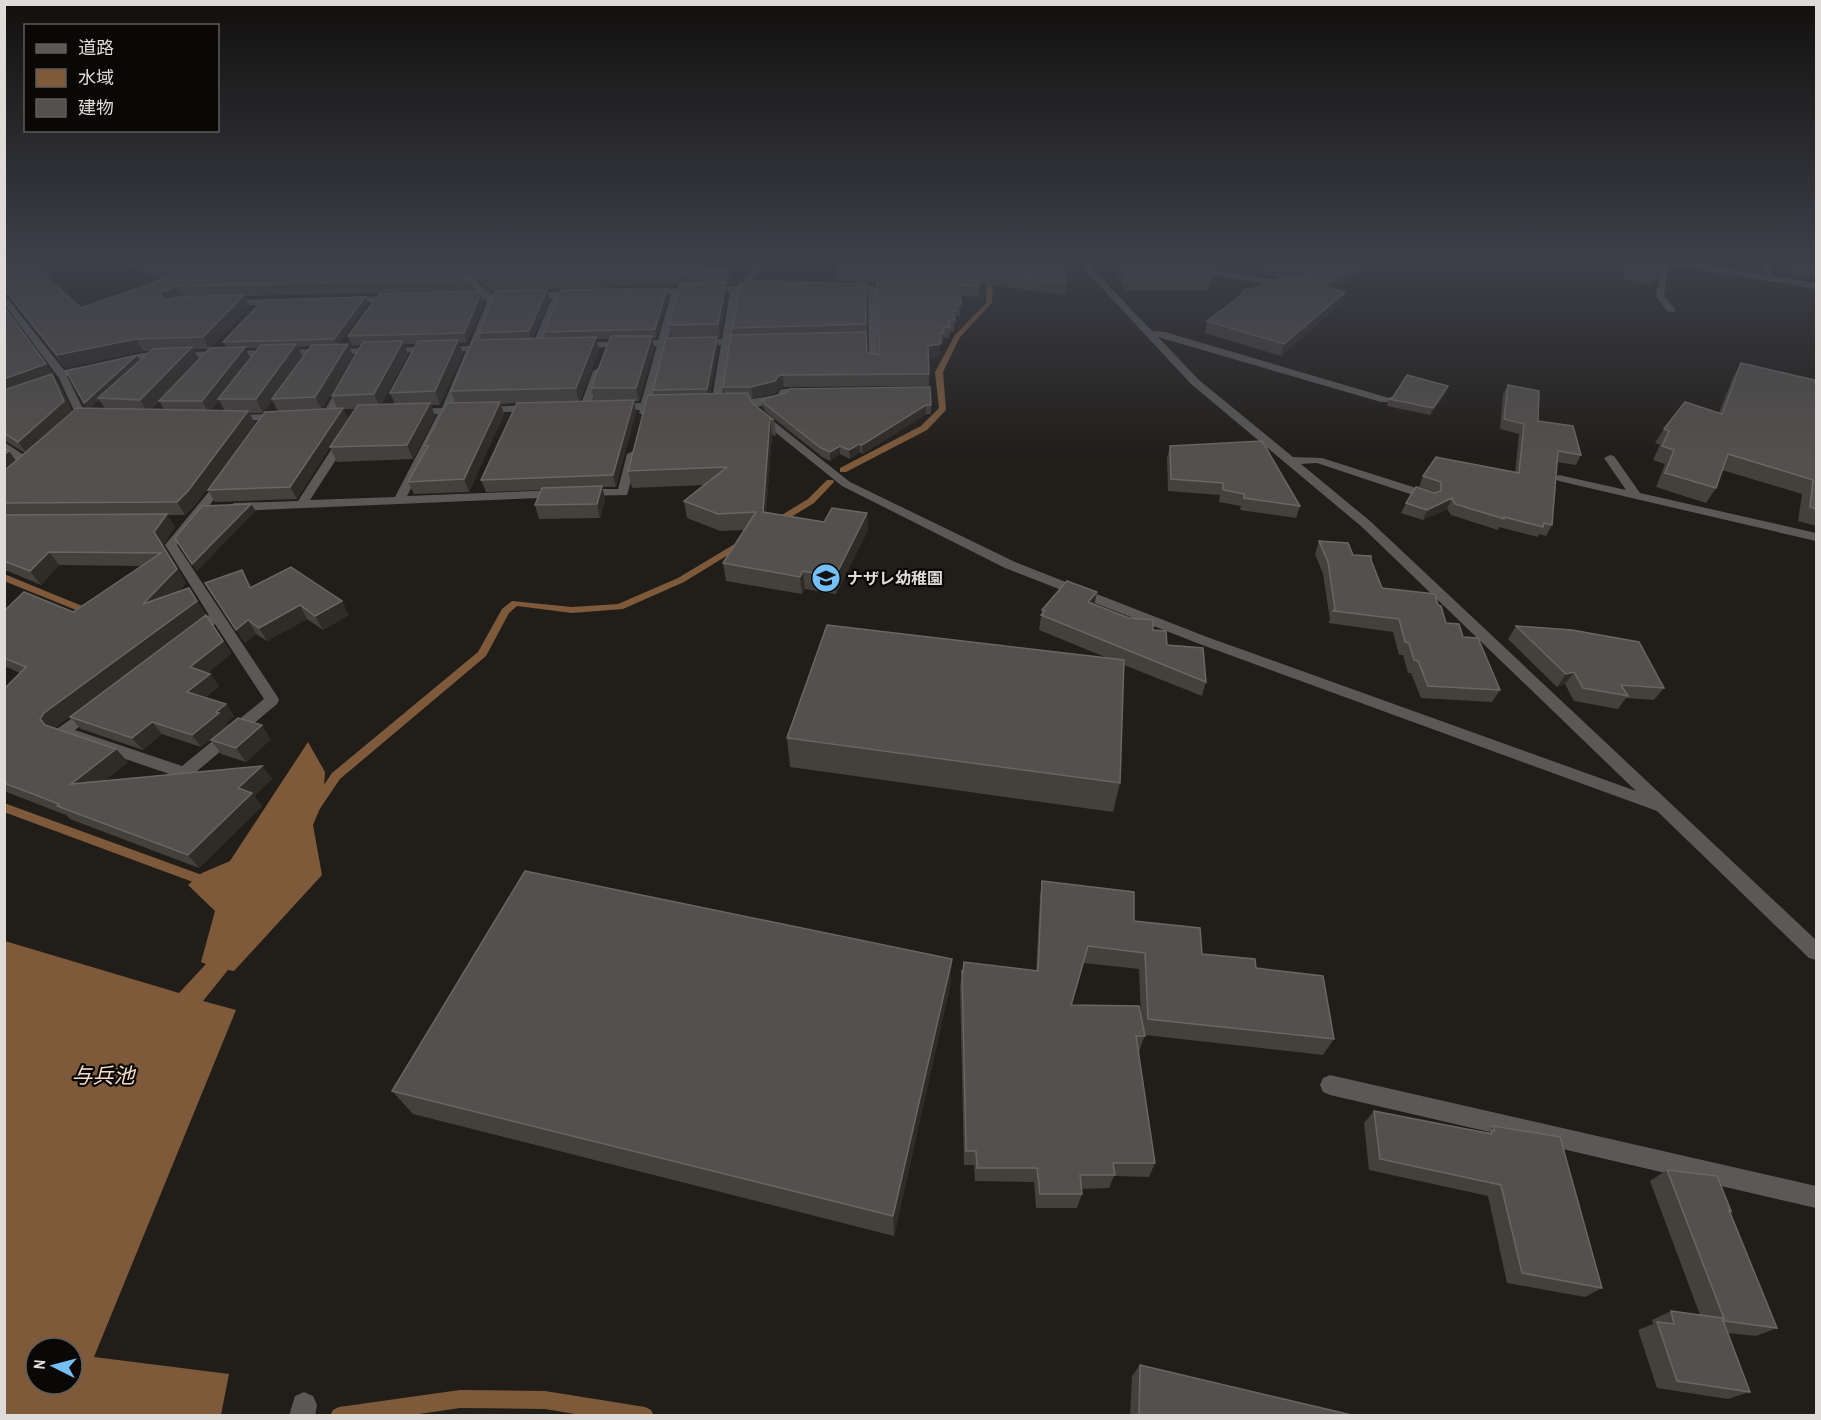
<svg xmlns="http://www.w3.org/2000/svg" width="1821" height="1420" viewBox="0 0 1821 1420" font-family="'Archivo Narrow','Noto Sans JP',sans-serif">
<rect width="100%" height="100%" fill="#211d19"/>
<path fill="#7e5a3a" fill-rule="evenodd" d="M308,742l17,30 -2,29 -10,24 9,50 -88,96 -6,-1 -25,31 33,9 -142,347 135,17 -8,41h-216v-474l174,52 27,-29 -5,-2 14,-51 -27,-26 14,-12 28,-12zM36,1348h36v36h-36z"/>
<g fill="none" stroke-linecap="round" stroke-linejoin="round">
<path fill="#7e5a3a" fill-rule="evenodd" d="M1001,260h6l-14,21 -1,22 -32,34 -17,35 3,38 -19,20 -81,42h-6v-4l81,-42 18,-18 -4,-36 20,-37 31,-32 1,-22z
M827,480h6l1,2 -20,21 -36,22h-6v-4l36,-22z
M743,539l4,3 -1,2 -62,38 -61,27 -51,4 -55,-7 -8,7 -23,43 -146,123 -21,31 -4,2 -4,-2 -2,-3 2,-3 21,-31 146,-121 24,-43 10,-8 60,6 46,-3 60,-26z
M4,574l88,36 2,2 -5,3 -3,-1 -82,-33z
M4,803l209,76 2,4 -2,4 -4,1 -205,-76z
M460,1390l85,1 100,16 6,3 3,6h-67l-42,-7 -85,-1 -55,8h-75l3,-6 6,-3z"/>
<path fill="#5b5957" fill-rule="evenodd" d="M447,260h9l34,34 88,-3 4,3 -4,3h-16l-20,49 -5,3 -5,-3 20,-48 -57,2 2,2 -19,43h10l5,3 -5,3h-12l-24,57 82,-3 5,3 -5,3 -85,3 -42,82 151,-6 6,4 -2,3 -328,14 -6,-4 6,-4 64,-2 42,-65 4,-1 6,3 -40,62 85,-3 43,-83 -24,1 -5,-3 5,-3 28,-1 24,-57 -323,8 -23,5 -5,-3 28,-8 326,-7 18,-44 -2,-2h-24v-4l19,-1z
M756,260h8l-12,22 25,-2 43,2 4,3 -4,3 -54,-2 -27,5 -7,48 17,-1 5,3 -5,3h-18l-11,63 -9,-2 10,-60 -55,1 -14,57 18,1v4l-20,1 -2,6 -4,1 -5,-3 1,-3 -29,-1 -1,-2 5,-3 26,-1 16,-57 -79,2 -3,-1v-4l83,-3 13,-46 -24,1 -3,-1v-4l90,-4 8,-2zM730,292l-8,47 -54,1 12,-46z
M1076,260l64,1 1,2 -4,3 -50,-3 65,68 13,1 224,66v4h-8l-223,-65 41,43 94,77 29,1 113,36v6l-4,1 -114,-38 -16,1 69,57 446,419v20l-7,-2 -152,-147 -460,-168 -192,-75 -163,-82 -88,-71 1,-2h8l87,69 165,80 192,75 429,154 -274,-264 -171,-143z
M1761,260h8l4,16 43,7v6l-133,-22h-15l-4,29 12,14 -2,2h-6l-12,-16 5,-33 22,-2 81,14z
M1190,266l101,16 4,3 -4,3 -104,-17v-4z
M844,285h28l4,3 2,77 -9,-2 -1,-73h-21l-3,-1z
M4,294l60,76 21,-4 5,3 -23,7 19,39 -1,2h-8l-1,-2 -17,-37 -55,-74z
M347,297l48,-1 4,3 -4,3h-51l-1,-2z
M227,300l54,-1 5,3 -5,3h-57v-4z
M598,368l5,3 -13,36 -5,3 -4,-1 -1,-2 13,-36z
M341,382l9,2 -19,33h-8l-1,-2z
M784,389h22l5,3 -5,3h-18l-2,4c-15,4 -43,15 -56,6 5,-4 37,-8 48,-10l2,-5z
M282,414l5,3 -1,2 -55,2 -5,-3 5,-3z
M4,442l29,19v4c-11,2 -21,-7 -29,-14z
M633,451l6,3 -12,41 -46,1v-6l4,-1h33l9,-35z
M1610,455l4,1 26,37 176,40v8l-257,-60 -6,-3 6,-3 67,15 -22,-32z
M224,477l6,3 -53,65 100,151 2,4 -2,4 -87,73 -6,2 -126,-43 -3,-4 3,-4 33,-23 5,1 2,4 -2,4 -21,16 107,36 82,-67 -49,-75 -16,12h-10l-2,-3 2,-3 20,-15 -44,-70 55,-67z
M1330,1075l486,111v22l-486,-113 -7,-3 -3,-7 3,-7z
M304,1392l9,4 4,9 -2,11h-26l6,-20z"/>
</g>
<path fill="#44403c" fill-rule="evenodd" d="M4,260h85l-44,15 36,33 83,-29 -55,-19h342l18,20 4,11 -228,5 5,10 -41,43h-16l6,10 27,-12 -3,-5 142,-45 3,6 -30,41h10l5,12 -31,53 15,-1 -5,-12 29,-51 -9,1 -4,-10 136,-33 -17,40h-8l4,10 -23,52h-9l4,11 -22,43 -76,3 -7,-15 26,-38h-13l5,10 -51,80 -82,3 -7,-12 70,-79 -6,-11 -9,13h-14l6,10 -59,81 -11,11h-18l8,12 -12,18 23,38 -9,10 29,21 -149,112 -2,2 73,34 -24,19 158,-15 10,13 -18,17 8,10 -63,62 -129,-49 -4,-4 -62,-24v-102l16,-16 -16,-7v-55l69,1 68,-46 -82,-1 -18,20 -33,-14h-4v-123l5,3 7,10 9,-8 -21,-13v-133l50,69h-1l7,10 12,26 15,-4 -3,-5 56,-42 11,-10h-8l-78,17 -59,-75 -2,-1zM404,344h13l-27,49 5,11h-14l27,-50zM311,346l-8,11 -5,-10zM245,348h13l-8,10zM99,400l6,8h-15zM219,400l5,10h-13zM159,401l5,8h-12z
M459,260h250l-5,9 25,1 2,12 -2,2h-3l1,10 -7,43 -49,1 -2,-13 10,-40 -190,6z
M1062,260l4,24 -1,11 -84,-11 -2,13 -19,-1 1,5 -1,11v4l-4,1v5h-1l-1,10h-4l-1,6h-6v6h-3v12l-11,2v28l-145,1 -5,1 -3,5 -26,6 3,5 21,16 2,16 -4,-1 -6,77 58,10 43,-9 1,17 -32,64 -31,-5 -3,5 -76,-13 -3,-18 22,-33 -25,1 -33,-13 -3,-17 21,-16 -73,3 -4,-17 26,-76 -1,-5 64,-53 1,10 -8,47h14l-1,-7 11,-52 -1,-7 40,-41 93,-3 1,69 12,2 -2,-71 -40,-3v-11z
M1116,260h28l66,20 -2,10 -84,1 -9,-23z
M1626,260h42l-4,1 -8,17 -4,7 -30,-6z
M1770,260h46v21l-4,-3 -18,-2 -9,-11 -13,-2z
M1264,263l106,3 -3,4 -33,19 8,14 -61,53 -76,-23 2,-12 43,-31 32,-12 -20,-4z
M668,296l-12,42h-4l2,10 -15,53h-5l2,10 -20,76h-14l3,12 -5,19 -61,1 -4,-14 7,-15 -56,2 -5,-12 36,-77 -16,1 3,10 -35,78 -55,2 -6,-12 18,-32 -2,-4 32,-43 -5,-12 30,-51 -2,-7 71,-34 -17,39h13l-2,-6zM596,339h14l-19,49 3,13h-14l19,-51z
M1741,363l75,23v140l-18,-5 4,-27 -80,-24 -6,18 -10,15 -50,-16 9,-23 -12,-4 7,-15 -5,-2 9,-14 55,-16 14,-36z
M1508,385l30,36 43,34 -5,10 -19,-3 -5,63 -6,11 -7,-2 -1,3 -39,-10 -1,3 -47,-15 -4,-6 -24,11 -22,-7 5,-10 30,-11 -17,-5 4,-11 92,-3 4,-39 -19,-5 3,-35z
M1448,386l-2,7 -16,22 -43,-9 2,-7z
M762,399l169,6v9h-5l-63,40 -3,-2 -10,7 -10,-5 -10,7 -8,-4 -56,-45 -3,-5z
M1170,446l130,60 -4,12 -56,-8 1,-4 -22,-4 1,-7 -52,-4 -1,-33z
M1319,541l34,14 18,5 11,28 56,17 8,18 17,14 37,53 -8,12 -71,-4 -10,-25h-3l-5,-18h-4l-6,-23 -65,-9 2,-3 -7,-46 -8,-20z
M205,583h45l1,4 98,28 -26,15 -16,-11 -40,22 -11,-7 -11,9z
M1094,605l59,25 14,15 39,37 -4,14 -78,-31 -4,118 -7,29 -323,-45 -3,-29 323,-79 -71,-29 3,-20z
M1516,626l148,62 -10,12 -28,-2 -8,11 -44,-8 -9,-17 -8,3 -49,-48z
M232,653l-25,20 3,1 9,12 -14,12 21,6 8,12 -8,7 2,3 -27,21 -39,-13 -19,16 -62,-21 -11,-12z
M271,739l-25,23 -25,-8 -10,-14z
M1042,881l92,40 68,33 54,14 78,71 -11,16 -178,-20 -6,17h-1l17,111 -6,14 -35,-1 -5,12 -28,1 1,5 -5,14h-41l-2,-26 -59,-1 -1,-16h-10l-4,-177 2,-17h74l4,-73zM1084,963l55,6 2,48 -69,-12z
M952,959l-2,27 -56,250 -481,-122 -21,-23z
M1374,1111l112,22 7,-7 109,162 -17,9 -78,-14 -19,-87 -119,-26 -5,-47z
M1667,1170l64,41 -2,1 48,116 -21,8 -28,-3 22,59 -22,7 -71,-11 -19,-58 15,-6 -1,-4 19,-9 29,4 -50,-134z
M1140,1365l216,51h-226l2,-40z"/>
<path fill="#2f2b27" d="M50,260h39l-48,17 -7,-12z
M701,260h8l-8,13 -6,-4z
M1367,260h5l-5,10 -48,27 3,-11z
M729,270l2,12 -2,2 -1,-11z
M981,273v11l-2,13v-11z
M726,282l1,12 -7,43 -2,-13z
M177,286l6,12 -16,6 -7,-9 1,-3z
M667,288l1,8 -12,42 -1,-9z
M547,290l3,9 -19,42 -2,-10z
M1345,292l-3,11 -61,53 3,-12z
M481,293l3,10 -17,40 -3,-10z
M244,295l6,11 -41,43 -6,-12z
M365,297l3,6 -31,43 -3,-7z
M652,336l2,12 -15,53 -3,-13z
M596,337l3,13 -20,52 -3,-14z
M717,337l1,10 -9,53 -2,-11z
M136,339l7,12 -78,17 -8,-13z
M458,340l5,13 -23,52 -5,-14z
M403,341l5,13 -28,54 -6,-14z
M296,344l7,13 -40,56 -7,-14z
M348,344l5,12 -31,54 -7,-13z
M940,344v12l-12,2v-12z
M192,347l7,12 -51,54 -8,-13z
M245,347l5,11 -32,41 1,1 -10,13 -7,-12z
M137,355l4,7 -43,36 1,2 -11,10 -4,-7z
M46,364l14,22 12,27 -44,42 -10,-13 -14,-48v-15z
M783,375l1,12 -5,1 -3,5 -23,6 -2,-12z
M1448,386l-2,7 -16,22 3,-7z
M634,400l2,11 -20,76 -3,-12z
M500,402l4,12 -35,78 -5,-13z
M430,403l5,13 -22,43 -6,-14z
M926,405v9l-63,40 -1,-9z
M343,408l5,11 -51,80 -7,-12z
M248,411l7,12 -59,81 -11,11 -8,-13z
M770,418l2,17 -7,94 -2,-17z
M859,444l1,8 -10,7 -1,-9z
M840,446v8l-10,7v-9z
M9,451l9,13 -14,13v-22z
M602,486l3,13 -5,19 -3,-14z
M1452,498l-5,11 -24,11 4,-10z
M251,504l5,7 -59,60 -5,-7z
M867,513l1,17 -32,64 -1,-17z
M167,514l8,13 -12,18 23,38 -34,35 -9,-14 34,-35 -23,-37z
M49,552l10,13 -18,20 -11,-14z
M242,570l8,13 8,18 -8,-13z
M803,571l2,18 -3,5 -2,-17z
M189,588l17,26 -149,112 -4,6 -8,-7 -5,-6 4,-6z
M1097,592l-3,15 -6,-5z
M342,601l7,14 -26,15 -8,-14z
M300,605l7,14 -40,22 -8,-13z
M206,615l26,38 -33,27 -9,-13z
M248,620l8,14 -11,9 -9,-13z
M1574,672l-9,12 -8,3 9,-13z
M210,674l9,12 -23,19 -9,-13z
M226,704l8,12 -8,7 2,3 -27,21 -9,-12z
M152,722l10,12 -19,16 -11,-12z
M262,725l9,14 -25,23 -10,-14z
M116,749l12,13 -44,36 -13,-14z
M262,766l10,13 -18,17 8,10 -63,62 -11,-13 50,-67z
M952,959l-2,27 -56,250 -1,-20z"/>
<path fill="#54504d" stroke="#6a6662" stroke-width="1.5" d="M4,260h46l-16,5 47,43 97,-34 -42,-14h315l18,20 -292,6 -16,6 -1,3 7,5 11,-3 66,-2 -41,42 -67,2 -79,16 -53,-66z
M466,260h235l-6,9 34,1 -1,3 -243,6z
M841,260h221l4,24 -85,-11 -2,13 -22,-1 4,16 -1,4h-4v6h-3l2,9h-6l1,7h-7l1,6h-4v11l-12,2 1,28 -146,1 -5,1 -3,5 -24,6h-28l8,-52 135,-3 1,21 12,2 -3,-82 -39,-3z
M1118,260h26l67,6 -1,14h-84z
M1266,260h104l-48,26 23,6 -61,52 -77,-23 31,-23 7,-9 5,1 33,-13 23,2 -1,-8 -41,-8z
M1630,260h35l-1,5 -4,6 -31,-5z
M1794,260h22v8l-16,-1z
M772,280l-1,7 47,-4 48,1v40l-133,4 7,-45z
M726,282l-8,42 -49,1 11,-41z
M667,288l-12,41 -111,3 17,-42z
M547,290l-18,41 -50,2 17,-42z
M479,291l2,2 -17,40 -116,3 31,-42z
M365,297l-31,42 -111,3 40,-42z
M4,307l42,57 -42,15z
M611,336h41l-16,52h-45z
M596,337l-20,51 -125,3 22,-51z
M717,337l-10,52 -54,1 13,-52z
M458,340l-23,51 -45,2 28,-52z
M403,341l-29,53 -42,2 31,-54z
M296,344l-40,55h-38l43,-54z
M348,344l-33,53 -43,2 40,-54z
M192,347l-52,53 -42,-2 55,-49z
M245,347l-43,54h-43l51,-53z
M137,355l-53,48 -18,-32z
M1741,363l73,17 2,6v123l-6,-2 3,-27 -85,-26 -12,34 -51,-15 9,-23 -12,-4 7,-15 -5,-2 21,-27 37,12z
M52,374l12,27 -46,41 -14,-9v-43z
M1407,375l41,11 -15,22 -44,-9 4,-2z
M1508,385l31,6 -1,30 35,5 8,29 -23,-4 -6,74 -8,-2 -1,4 -39,-10v2l-49,-15 -3,-6 -25,12 -21,-7 10,-16 19,6 6,-2v-9l-18,-6 13,-19 83,16 5,-49 -20,-5z
M930,387l1,18h-5l-64,40 -3,-1 -10,6 -9,-4 -10,6 -9,-4 -56,-44 -3,-5 24,-6 3,-4z
M747,393l6,11 21,16 -4,-2 -7,94 61,10 8,-14 35,5 -32,64 -32,-6 -3,6 -77,-14 33,-51 -38,2 -34,-13 43,-34 -99,4 20,-76z
M634,400l-21,75 -132,5 36,-77z
M500,402l-36,77 -56,3 20,-36h-4l23,-43z
M430,403l-23,42 -77,2 28,-42z
M77,408l171,3 -60,80 -11,11 -173,1v-32z
M343,408l-53,79 -82,3 57,-78z
M1262,441l38,65 -56,-8v-4l-21,-4v-7l-52,-4 -1,-33z
M4,448l5,3 -5,4z
M602,486l-5,18 -62,1 7,-17z
M251,504l-59,60 -17,-26 27,-32z
M167,514l-13,18 23,37 -34,35 46,-16 8,13 -153,112 -4,6 5,6 71,24 -45,35 191,-18 -24,22 14,5 -64,62 -131,-49 2,-2 -55,-21v-94l22,-22 -22,-9v-47l20,-19 49,20 88,-59 -112,-1 -19,19 -26,-10v-46z
M1319,541l29,2 5,12 18,1v4l11,28 53,6 3,11 3,1 5,17 13,1 4,13 15,1 22,52 -72,-4 -10,-25 -4,-1 -5,-17 -4,-1 -6,-23 -66,-8 2,-2 -7,-47z
M291,567l51,34 -27,15 -15,-11 -41,23 -11,-8 -12,10 -31,-47 37,-13 8,18z
M1067,581l30,11 -9,10 41,16 24,2v10l13,1 1,14 36,3 3,34 -165,-67 4,-4 -3,-1z
M206,615l17,26 -33,26 20,7 -23,18 39,12 -10,8 3,1 -27,22 -40,-13 -20,16 -62,-21z
M827,625l297,35 -4,123 -333,-45z
M1516,626l56,4 67,12 25,46 -43,-3 7,11 -45,-8 -9,-16 -8,2z
M238,718l24,7 -26,23 -25,-8z
M525,871l427,88 -59,257 -501,-125z
M1042,881l92,11v29l66,7 2,26 53,5 1,9 67,8 11,63 -186,-20 -3,-66 -57,-7 -17,59 68,1 6,30h-9l19,127h-42l2,12h-35l2,19h-42l-3,-26h-60l-1,-17h-10l-4,-180 1,1 1,-10 74,9z
M1374,1111l118,23 -1,-4 4,1 -2,-5 67,11 42,151 -80,-15 -21,-88 -121,-26z
M1667,1170l50,6 14,35 -2,-1 48,118 -52,-7z
M1671,1311l51,7 28,74 -73,-11 -20,-59 17,2z
M1140,1365l216,51h-217z"/>
<linearGradient id="sky" x2="0" y2="1"><stop stop-color="#12100e"/><stop offset="0.57" stop-color="#3d4049"/><stop offset="1" stop-color="#3d4049" stop-opacity="0"/></linearGradient>
<rect width="1821" height="459" fill="url(#sky)"/>
<defs>
<g id="school-disc" transform="scale(1.5)"><circle r="9.5" fill="#74c0f6" stroke="#090806"/><path d="M0-5L7-2L0 1L-7-2ZM-4 1L0 2.5L4 1V4Q0 6-4 4Z" fill="#111"/></g>
</defs>
<g fill-rule="evenodd">
<use href="#school-disc" x="826" y="578"/>
</g>
<g text-anchor="middle" dominant-baseline="central" stroke-width="4.5" stroke-linejoin="round" paint-order="stroke">
<g font-size="16" font-weight="bold" fill="#dedbd8" stroke="#090806" text-anchor="start">
<text x="847" y="578">ナザレ幼稚園</text>
</g>
<g font-size="21" font-style="italic" fill="#f7deca" stroke="#090806">
<text x="103" y="1075">与兵池</text>
</g>
</g>
<rect width="1821" height="1420" fill="none" stroke="#dedbd8" stroke-width="12"/>
<rect x="24" y="24" width="195" height="108" fill="#090806" stroke="#5e5c5a" stroke-width="1.5"/>
<rect x="36" y="44" width="30" height="9" fill="#5b5957" stroke="#5e5c5a" stroke-width="1.5"/>
<text x="78" y="54" font-size="18" fill="#dedbd8">道路</text>
<rect x="36" y="69" width="30" height="18" fill="#7e5a3a" stroke="#5e5c5a" stroke-width="1.5"/>
<text x="78" y="84" font-size="18" fill="#dedbd8">水域</text>
<rect x="36" y="99" width="30" height="18" fill="#54504d" stroke="#5e5c5a" stroke-width="1.5"/>
<text x="78" y="114" font-size="18" fill="#dedbd8">建物</text>
<g transform="translate(54 1366) rotate(276)"><circle r="28" fill="#090806" stroke="#5e5c5a" stroke-width="1.5"/>
<path d="M0-4.5L10 22L0 15L-10 22Z" fill="#74c0f6"/>
<text y="-9" font-size="16" font-weight="bold" text-anchor="middle" fill="#dedbd8">N</text>
</g>
</svg>
